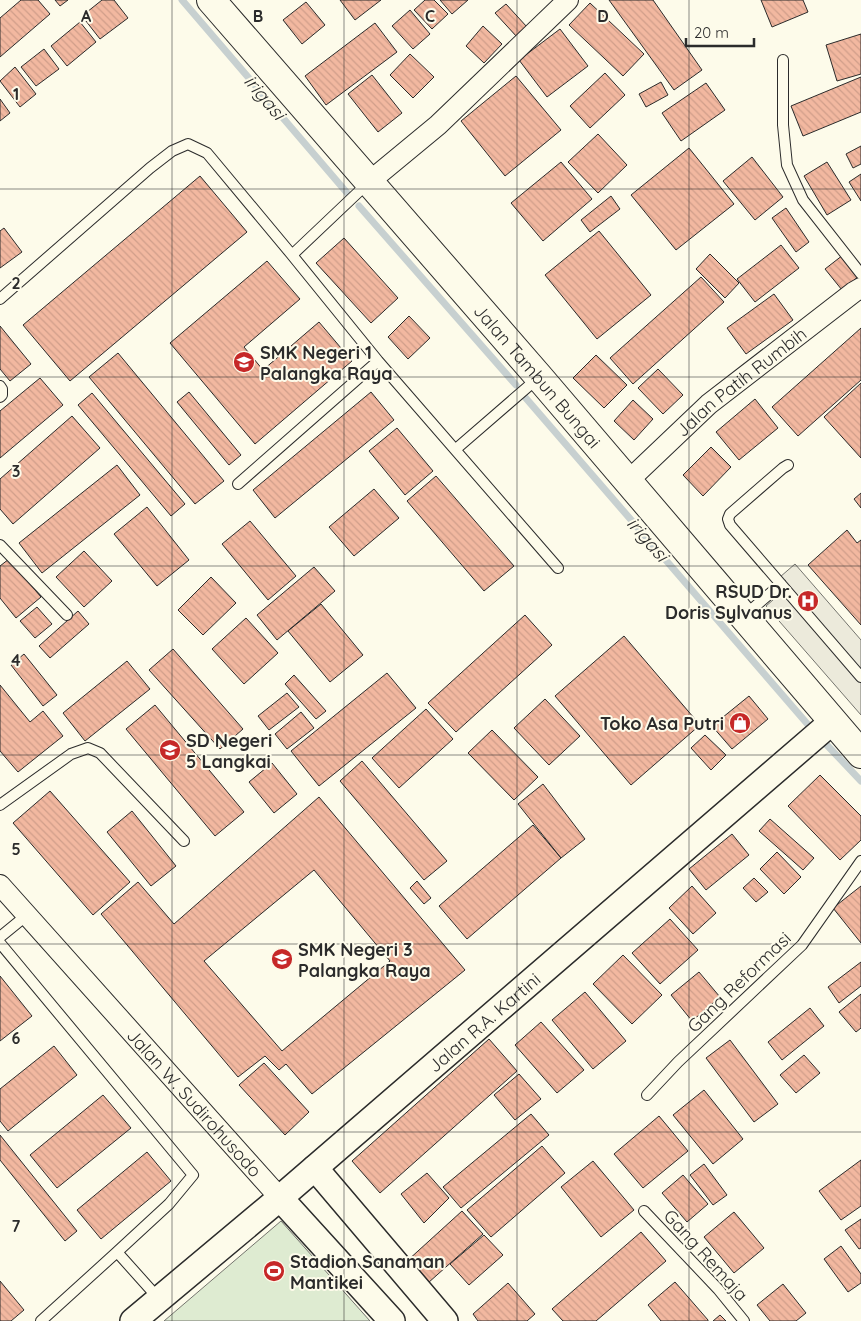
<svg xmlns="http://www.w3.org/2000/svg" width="861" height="1321" viewBox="0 0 861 1321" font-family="Quicksand,sans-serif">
<defs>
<pattern id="building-back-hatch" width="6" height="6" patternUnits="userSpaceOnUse" patternTransform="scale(1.25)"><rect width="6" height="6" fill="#f2b8a0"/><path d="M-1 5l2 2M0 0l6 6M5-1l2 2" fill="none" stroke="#d09e8a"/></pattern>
</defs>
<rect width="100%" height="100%" fill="#fdfbea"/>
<path fill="#deebd1" stroke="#74746e" d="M281,1221l89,100h-206z"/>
<path fill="#eceadb" stroke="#74746e" d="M795,564l66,76v75l-95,-109 22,-19 -8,-10z"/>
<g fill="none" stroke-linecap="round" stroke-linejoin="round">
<path stroke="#c7d0d0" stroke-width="7" d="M182,0l166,194
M359,206l157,179
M524,396l286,331
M824,742l37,39"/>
</g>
<path fill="url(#building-back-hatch)" stroke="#2b2b2b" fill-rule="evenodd" d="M21,0h17l12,14 -50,43v-39z
M55,0h13l-8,6z
M102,0h12l14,18 -28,21 -18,-23z
M340,0h41l-26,20z
M425,0h9l14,14 -16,15 -18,-19z
M440,0h28l-16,14z
M609,0h44l49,70 -28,20z
M761,0h42l5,12 -36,15z
M306,2l19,23 -23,19 -19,-24z
M590,3l54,51 -21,22 -54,-51z
M506,4l21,23 -10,10 -22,-24z
M410,10l20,24 -17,15 -21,-23z
M80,22l16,20 -29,24 -16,-20z
M375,23l22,29 -71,53 -21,-29z
M483,26l19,18 -18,19 -18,-17z
M560,29l28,37 -41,31 -28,-37z
M861,34v40l-24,7 -11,-36z
M44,49l15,20 -23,17 -15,-19z
M410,54l24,23 -21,21 -23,-23z
M15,67l21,27 -16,13 -20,-26z
M605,73l20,22 -35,33 -20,-22z
M372,75l30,38 -24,19 -30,-38z
M516,76l45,54 -56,46 -44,-55z
M861,77v35l-58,24 -12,-30z
M661,82l7,13 -22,12 -7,-13z
M706,83l19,27 -44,31 -19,-28z
M0,99l10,14 -10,8z
M598,134l29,31 -29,28 -30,-31z
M861,146v18l-8,4 -7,-14z
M689,148l45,56 -58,46 -45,-55z
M752,157l31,40 -28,23 -32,-39z
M561,162l31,37 -49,42 -32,-38z
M827,162l24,38 -24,15 -23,-39z
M861,174v27l-12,-19z
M200,176l47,56 -177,149 -47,-56z
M611,196l9,13 -30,23 -9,-12z
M786,208l23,34 -13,10 -24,-34z
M4,228l18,24 -22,16v-37z
M599,231l52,64 -54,44 -52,-64z
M344,238l54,60 -27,25 -55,-60z
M781,245l18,23 -44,34 -18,-23z
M710,254l29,29 -14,15 -29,-29z
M843,255l16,21 -17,14 -17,-21z
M267,261l33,38 -56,48 19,23 56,-48 33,39 -97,83 -85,-101z
M701,277l23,25 -91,82 -23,-26z
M774,294l19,26 -47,34 -19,-26z
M409,316l21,22 -22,21 -20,-22z
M0,326l31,38 -21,17 -10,-12z
M861,328v52l-63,56 -26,-29z
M118,353l106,128 -29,23 -106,-127z
M596,355l31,30 -23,23 -31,-30z
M658,369l25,26 -20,19 -25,-26z
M40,378l23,27 -63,53v-47z
M861,383v75l-37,-41z
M189,392l52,63 -12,10 -52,-63z
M371,392l23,28 -119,98 -22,-28z
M92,393l93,111 -14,12 -93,-111z
M755,399l23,29 -39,32 -23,-28z
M633,400l20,19 -19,21 -20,-19z
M72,416l28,32 -87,76 -13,-15v-30z
M397,428l36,43 -28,24 -36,-44z
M711,447l20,20 -28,29 -20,-21z
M117,465l23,30 -98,78 -23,-30z
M436,476l78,90 -30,25 -77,-90z
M374,489l25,29 -45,38 -25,-29z
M861,493v15l-7,-9z
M147,507l42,53 -32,26 -43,-52z
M250,521l46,55 -28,24 -46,-56z
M847,530l10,13 4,-3v85l-53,-60z
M84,551l28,30 -28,26 -28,-30z
M9,559l32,38 -25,21 -16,-20v-32z
M314,567l21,24 -58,49 -20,-25z
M211,577l25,26 -33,32 -25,-25z
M321,604l42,51 -33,27 -42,-51z
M37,607l15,17 -17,14 -15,-17z
M78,611l11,13 -39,34 -11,-12z
M525,615l27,30 -96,87 -28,-29z
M246,618l32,35 -34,31 -32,-35z
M624,636l76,89 -69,60 -76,-89z
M173,649l70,80 -23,20 -71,-79z
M24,654l33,41 -14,11 -32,-41z
M127,661l23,28 -65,52 -22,-28z
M387,673l29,35 -97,78 -28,-35z
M294,675l32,36 -10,8 -31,-35z
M0,685l30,37 13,-11 20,25 -45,36 -18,-21z
M287,693l12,14 -30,23 -11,-14z
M749,696l19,23 -36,30 -20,-23z
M545,699l35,37 -31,29 -35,-37z
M155,705l89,107 -29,24 -89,-107z
M426,709l27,30 -54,49 -27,-30z
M301,712l13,16 -27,21 -12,-15z
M492,730l46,47 -24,23 -46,-47z
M705,735l21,20 -15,15 -20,-22z
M362,761l85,100 -23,19 -84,-99z
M272,763l25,31 -23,19 -25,-31z
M820,775l41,41v24l-21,20 -52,-54z
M543,784l42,55 -24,19 -43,-54z
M50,791l80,91 -37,33 -80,-92z
M319,797l146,173 -153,124 -26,-30 -7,6 -14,-14 -27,21 -137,-163 37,-32 36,42zM314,870l76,91 -108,90 -78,-90z
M132,811l44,55 -25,20 -44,-54z
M770,819l44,39 -11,12 -44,-39z
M533,825l28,33 -94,81 -28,-33z
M732,834l17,21 -43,35 -17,-21z
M777,852l24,25 -17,17 -24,-25z
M754,878l14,14 -12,10 -13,-14z
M417,881l14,17 -7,6 -14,-16z
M692,886l24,27 -23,21 -24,-26z
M861,886v57l-28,-35z
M670,919l28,31 -38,34 -28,-31z
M623,955l39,40 -30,29 -39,-40z
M861,962v24l-22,17 -11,-16z
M699,972l21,25 -28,24 -21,-26z
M0,976l32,40 -32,25z
M585,992l41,49 -33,28 -41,-49z
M861,994v34l-5,4 -17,-20z
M810,1008l14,18 -42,34 -14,-18z
M541,1022l43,48 -27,23 -42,-48z
M489,1039l28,32 -137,122 -28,-32z
M730,1040l48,64 -24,18 -48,-64z
M54,1046l23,29 -69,56 -8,-10v-32z
M804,1055l16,18 -24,20 -16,-18z
M264,1063l45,49 -24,23 -46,-50z
M519,1074l22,25 -26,21 -21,-25z
M704,1090l39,49 -30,25 -40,-49z
M103,1095l28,33 -74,60 -27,-33z
M531,1114l18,21 -88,73 -18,-21z
M659,1116l29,35 -45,37 -29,-34z
M0,1135l77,96 -12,10 -65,-81z
M542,1146l23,27 -74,64 -24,-27z
M147,1152l24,29 -70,58 -24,-29z
M861,1160v46l-20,14 -22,-29z
M593,1161l41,49 -33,27 -40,-50z
M704,1164l23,31 -14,10 -23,-30z
M427,1173l22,25 -25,25 -23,-29z
M683,1175l25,29 -21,18 -25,-29z
M462,1211l21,23 -55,49 -21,-22z
M734,1212l30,36 -30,25 -30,-36z
M861,1219v29l-2,1 -14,-19z
M641,1232l25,29 -70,60h-33l-11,-12z
M484,1235l19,20 -34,30 -19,-21z
M841,1246l20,28v9l-13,9 -24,-33z
M0,1281l24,29 -13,11h-11z
M675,1282l33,38v1h-47l-13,-16z
M508,1283l27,31 -8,7h-49l-5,-7z
M783,1284l23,29 -10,8h-26l-13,-16z
M720,1315l6,6h-13z"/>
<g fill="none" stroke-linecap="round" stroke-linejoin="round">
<g stroke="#2b2b2b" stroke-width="12">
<path id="service" d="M783,60v65l4,40 16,35 58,74
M369,182l-77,73 86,106 180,207
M0,299l150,-131 22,-17 16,-7 19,9 85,102
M0,386l2,3v6l-2,2
M456,449l82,-71
M788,465l-5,3 -53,46 -2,5 2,6 131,152
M238,484l140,-123
M0,545l67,70
M744,616l37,-32
M0,805l71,-51 17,-6 12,5 84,88
M0,937l27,-22
M0,943l193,232 -24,29 -52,48 42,47
M647,1095l31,-33 124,-117 59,-84
M644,1211l74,78 26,32
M41,1321l76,-69"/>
</g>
<g stroke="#2b2b2b" stroke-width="22">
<g id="minor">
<path d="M369,182l69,-57 130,-125"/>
<path id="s1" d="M627,482l82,-78 145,-112 7,-4"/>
<path id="s2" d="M0,885l280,313"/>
</g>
</g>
<g stroke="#2b2b2b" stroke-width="28">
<g id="tertiary">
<path d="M315,1168l130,153"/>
<path d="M280,1198l112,123"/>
<path id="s3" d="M133,1321l147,-123 553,-477"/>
</g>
</g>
<g stroke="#2b2b2b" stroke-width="30">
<g id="secondary">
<path id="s4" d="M211,0l328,377 322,377"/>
</g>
</g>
<use href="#service" stroke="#fdfbea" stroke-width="10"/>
<use href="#minor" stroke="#fdfbea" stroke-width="20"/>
<use href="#tertiary" stroke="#fdfbea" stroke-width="25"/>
<use href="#secondary" stroke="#fdfbea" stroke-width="28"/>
</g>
<path fill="none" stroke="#2b2b2b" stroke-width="1" stroke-opacity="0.55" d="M172,0v1321M344,0v1321M517,0v1321M689,0v1321M0,189h861M0,377h861M0,566h861M0,755h861M0,944h861M0,1132h861"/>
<defs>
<g id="school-disc" transform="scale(1.125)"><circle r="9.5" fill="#c62828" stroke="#fdfbea"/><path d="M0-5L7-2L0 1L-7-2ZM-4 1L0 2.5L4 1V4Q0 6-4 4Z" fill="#fff"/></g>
<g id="hospital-disc" transform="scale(1.125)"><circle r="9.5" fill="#c62828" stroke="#fdfbea"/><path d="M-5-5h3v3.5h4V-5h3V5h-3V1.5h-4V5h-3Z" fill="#fff"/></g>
<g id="shop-disc" transform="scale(1.125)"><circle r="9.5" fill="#c62828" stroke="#fdfbea"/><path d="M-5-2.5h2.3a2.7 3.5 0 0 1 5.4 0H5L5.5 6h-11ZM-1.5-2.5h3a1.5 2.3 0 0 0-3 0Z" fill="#fff"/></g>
<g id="stadium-disc" transform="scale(1.125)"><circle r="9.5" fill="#c62828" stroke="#fdfbea"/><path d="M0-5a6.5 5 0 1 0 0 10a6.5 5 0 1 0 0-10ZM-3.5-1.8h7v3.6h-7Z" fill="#fff"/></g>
</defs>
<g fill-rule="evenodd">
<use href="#school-disc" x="244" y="362"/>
<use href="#hospital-disc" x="808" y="601"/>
<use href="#shop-disc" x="740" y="723"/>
<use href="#school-disc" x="170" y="750"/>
<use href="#school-disc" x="282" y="959"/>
<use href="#stadium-disc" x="274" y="1271"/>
</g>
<g text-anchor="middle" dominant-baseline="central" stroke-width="4" stroke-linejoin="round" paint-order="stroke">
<g font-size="18" font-weight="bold" fill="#2b2b2b" stroke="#fdfbea" text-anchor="start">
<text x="260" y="352">SMK Negeri 1<tspan x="260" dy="21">Palangka Raya</tspan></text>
<text x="792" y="591" text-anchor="end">RSUD Dr.<tspan x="792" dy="21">Doris Sylvanus</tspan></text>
<text x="724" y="723" text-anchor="end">Toko Asa Putri</text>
<text x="186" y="740">SD Negeri<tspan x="186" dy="21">5 Langkai</tspan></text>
<text x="298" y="949">SMK Negeri 3<tspan x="298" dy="21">Palangka Raya</tspan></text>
<text x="290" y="1261">Stadion Sanaman<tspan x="290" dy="21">Mantikei</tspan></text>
</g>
<g font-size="18" fill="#2b2b2b" stroke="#fdfbea">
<text stroke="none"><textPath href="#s4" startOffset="498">Jalan Tambun Bungai</textPath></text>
<text stroke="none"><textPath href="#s1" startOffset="152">Jalan Patih Rumbih</textPath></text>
<text transform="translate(739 982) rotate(-44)">Gang Reformasi</text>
<text stroke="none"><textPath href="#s3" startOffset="461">Jalan R.A. Kartini</textPath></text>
<text stroke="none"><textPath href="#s2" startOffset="292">Jalan W. Sudirohusodo</textPath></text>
<text transform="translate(706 1255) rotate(48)">Gang Remaja</text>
</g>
<g font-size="19" font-style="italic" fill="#2b2b2b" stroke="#fdfbea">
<text transform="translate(265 97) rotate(50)">irigasi</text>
<text transform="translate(648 539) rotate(49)">irigasi</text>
</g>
</g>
<g font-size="16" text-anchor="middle" font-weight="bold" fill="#2b2b2b" stroke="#fdfbea" stroke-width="4" stroke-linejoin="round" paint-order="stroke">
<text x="86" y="22">A</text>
<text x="258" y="22">B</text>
<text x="430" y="22">C</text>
<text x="603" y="22">D</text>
<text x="16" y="100">1</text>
<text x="16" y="289">2</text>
<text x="16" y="477">3</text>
<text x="16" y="666">4</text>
<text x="16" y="855">5</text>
<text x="16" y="1044">6</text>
<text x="16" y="1232">7</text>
</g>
<path d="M686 38v8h68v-8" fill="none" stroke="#2b2b2b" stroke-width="2.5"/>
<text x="694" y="38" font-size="15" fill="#2b2b2b" stroke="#fdfbea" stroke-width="4" paint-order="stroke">20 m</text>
</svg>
